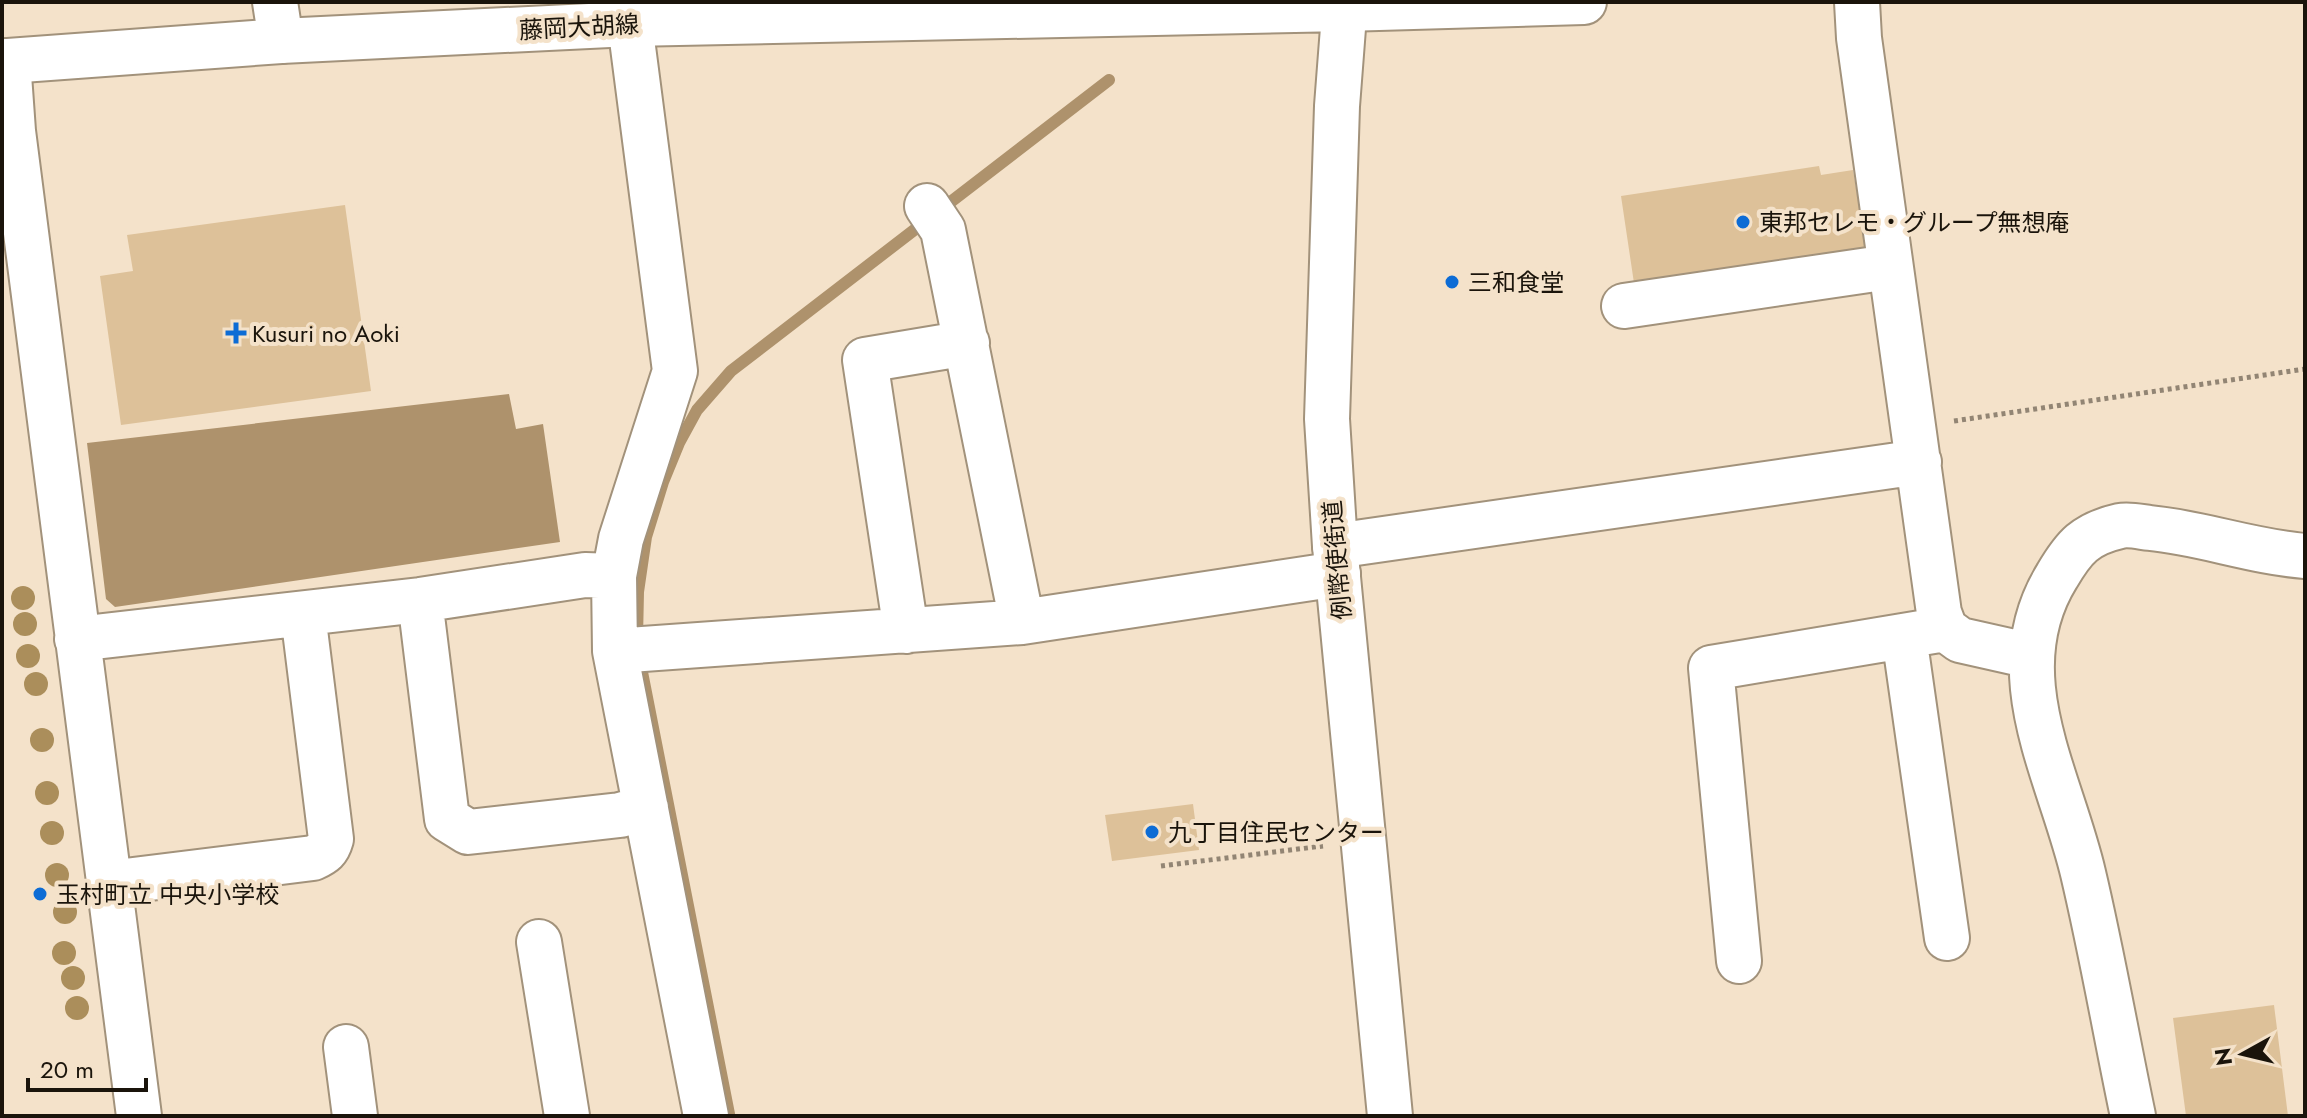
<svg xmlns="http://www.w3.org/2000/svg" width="2307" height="1118" viewBox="0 0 2307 1118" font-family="Jost,'Noto Sans JP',sans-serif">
<rect width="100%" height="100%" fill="#f4e2ca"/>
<path fill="#ae926c" d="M509,394l7,35 27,-5 17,118 -445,65 -9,-8 -19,-156z"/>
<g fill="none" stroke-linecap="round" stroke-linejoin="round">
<path stroke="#ae926c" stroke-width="12" d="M637,638l1,-46 8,-55 17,-55 16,-39 18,-33 34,-39 378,-291
M641,667l88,447"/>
</g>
<path fill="#ddc199" d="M1819,166l2,9 32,-5 13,78 -232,35 -13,-87z
M345,205l26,186 -250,34 -21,-149 33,-5 -6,-36z
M1193,804l6,46 -87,11 -7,-46z
M2274,1005l14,111h-102l-13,-98z"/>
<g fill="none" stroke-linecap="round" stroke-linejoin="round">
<g stroke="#a2927b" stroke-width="48">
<path id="minor" d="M275,2l6,39
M1857,2l2,36 80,575 6,16 15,11 71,16
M1344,9l240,-7
M630,24l45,347 -54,168 -7,37 1,75 91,465
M8,61l5,70 126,985
M927,206l16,24 79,392
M1624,306l265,-39
M1335,546l584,-84
M420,600l27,219 21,13 152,-17 26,-7
M906,631l-41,-271 102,-17
M1904,636l43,302
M77,639l343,-39 165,-25 29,1
M615,651l407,-29 316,-48
M109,883l204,-25c11,-5 15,-8 18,-19l-28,-225
M539,942l28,174
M1739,961l-28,-293 234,-39
M346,1047l9,69
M2133,1116c-17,-81 -31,-163 -50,-243 -23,-98 -86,-200 -26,-297 17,-29 28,-42 63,-50 9,-2 21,1 30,2 52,5 103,24 155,28"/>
</g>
<g stroke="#a2927b" stroke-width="48">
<path id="major" d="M1345,2l-8,104 -10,313 8,127 55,570
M8,61l273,-20 349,-17 714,-15"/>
</g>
<path stroke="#928574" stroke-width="5" stroke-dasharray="4 4" stroke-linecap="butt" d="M1954,421l351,-52
M1161,866l162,-20"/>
<use href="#minor" stroke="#fff" stroke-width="44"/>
<use href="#major" stroke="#fff" stroke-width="44"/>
</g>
<g fill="#ab8e5b">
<circle cx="23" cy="598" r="12"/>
<circle cx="25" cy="624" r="12"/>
<circle cx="28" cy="656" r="12"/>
<circle cx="36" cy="684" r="12"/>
<circle cx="42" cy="740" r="12"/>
<circle cx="47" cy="793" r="12"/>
<circle cx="52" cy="833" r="12"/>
<circle cx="57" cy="875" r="12"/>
<circle cx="65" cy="912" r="12"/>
<circle cx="64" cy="953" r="12"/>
<circle cx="73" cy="978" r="12"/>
<circle cx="77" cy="1008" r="12"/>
</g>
<g fill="#0d6cd5" stroke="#f4e2ca" stroke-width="3">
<circle cx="1743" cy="222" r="8"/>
<circle cx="1452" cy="282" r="8"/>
<path d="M232 321h8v8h8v8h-8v8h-8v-8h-8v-8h8z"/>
<circle cx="1152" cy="832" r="8"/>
<circle cx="40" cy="894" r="8"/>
</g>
<g text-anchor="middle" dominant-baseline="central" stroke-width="8" stroke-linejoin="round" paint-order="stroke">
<g font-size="24" fill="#1a140b" stroke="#f4e2ca">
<text transform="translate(579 27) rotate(-3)">藤岡大胡線</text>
<text transform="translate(1337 560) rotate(-95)">例幣使街道</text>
</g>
<g font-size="24" fill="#1a140b" stroke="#f4e2ca" text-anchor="start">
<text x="1759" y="222">東邦セレモ・グループ無想庵</text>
<text x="1468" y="282">三和食堂</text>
<text x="252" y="333">Kusuri no Aoki</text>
<text x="1168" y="832">九丁目住民センター</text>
<text x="56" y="894">玉村町立 中央小学校</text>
</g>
</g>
<rect width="2307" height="1118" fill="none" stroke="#1a140b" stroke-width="8"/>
<g transform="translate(2243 1054) rotate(262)" stroke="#f4e2ca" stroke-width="6" paint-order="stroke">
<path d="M0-6L14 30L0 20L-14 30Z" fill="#1a140b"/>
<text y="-12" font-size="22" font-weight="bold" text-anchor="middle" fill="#1a140b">N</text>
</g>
<path d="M28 1078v12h118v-12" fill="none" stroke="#1a140b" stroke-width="4"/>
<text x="40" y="1078" font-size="24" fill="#1a140b" stroke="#f4e2ca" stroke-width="6" paint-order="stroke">20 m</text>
</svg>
